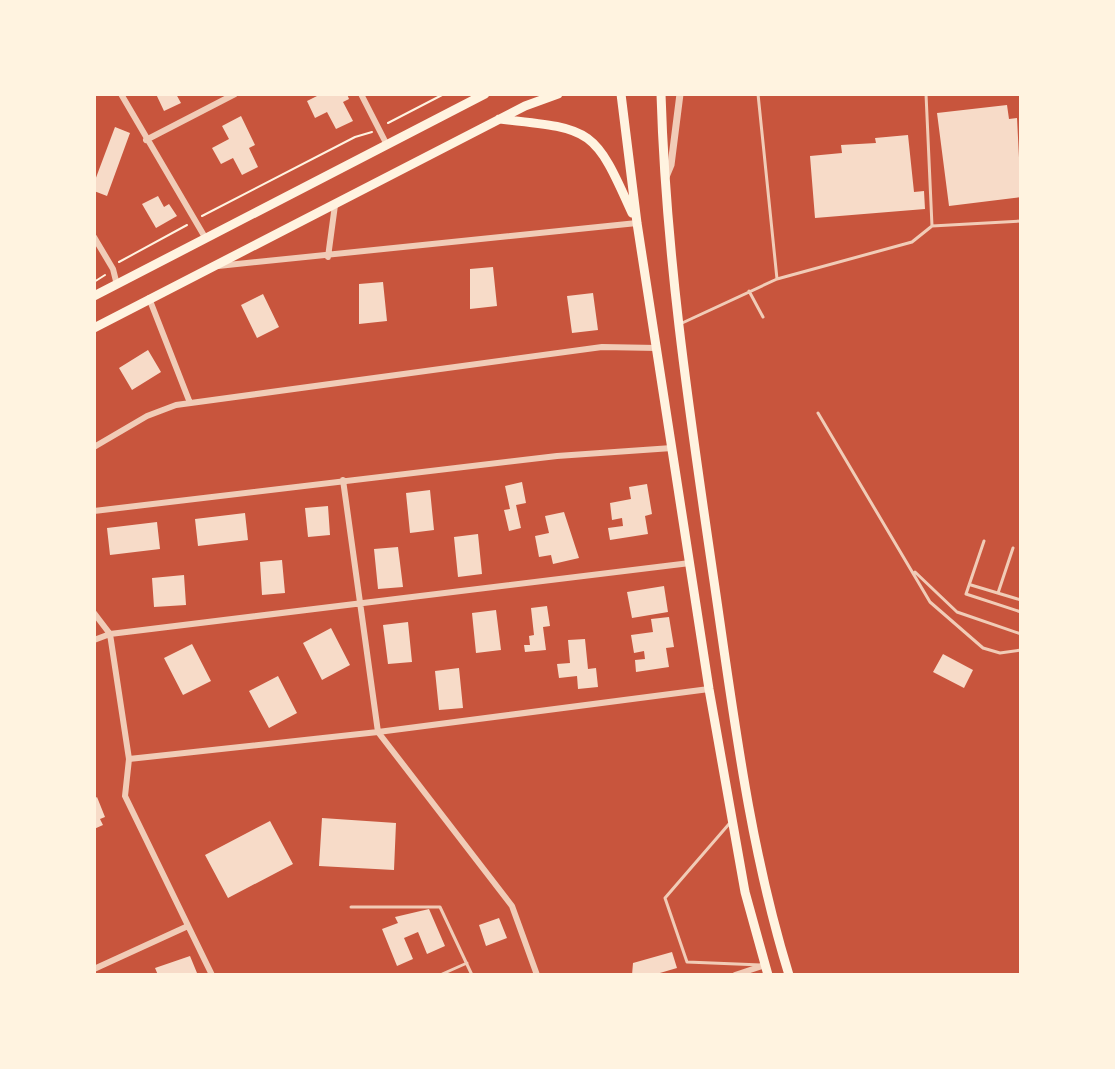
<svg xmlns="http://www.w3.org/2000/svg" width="1115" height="1069" viewBox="0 0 1115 1069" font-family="Raleway,sans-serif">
<rect width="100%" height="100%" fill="#c8553d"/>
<path fill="#f7dbc8" d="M156,94h20l5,9 -17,8z
M321,94h26l2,5 -6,3 10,19 -17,8 -9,-17 -12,6 -8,-17z
M1007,105l2,14 8,-1 4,79 -72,9 -12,-93z
M241,116l14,29 -6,3 9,19 -16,8 -9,-17 -12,6 -9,-16 17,-9 -7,-13z
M115,127l15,6 -23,63 -13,-5v-8z
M908,135l6,57 10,-1 1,18 -110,9 -5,-62 32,-3 -1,-8 35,-2 -1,-5z
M158,196l6,11 5,-3 8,12 -21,12 -14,-24z
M493,267l4,39 -27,3v-40z
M383,282l4,39 -28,3v-40z
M593,293l5,37 -26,3 -5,-37z
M263,294l16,33 -22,11 -16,-33z
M148,350l13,22 -29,18 -13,-22z
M522,482l4,21 -10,2 5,23 -12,3 -5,-21 6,-1 -5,-23z
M647,484l5,30 -7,2 3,18 -38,6 -2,-12 15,-2 -1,-8 -10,2 -2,-17 21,-4 -2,-12z
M430,490l4,40 -24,3 -4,-40z
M328,506l2,29 -22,2 -3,-29z
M564,512l15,46 -26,6 -2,-9 -12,2 -4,-21 14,-3 -4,-17z
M245,513l3,27 -50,6 -3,-27z
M157,522l3,27 -50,6 -3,-27z
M478,534l4,40 -24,3 -4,-40z
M398,547l5,40 -25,2 -4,-40z
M282,560l3,33 -23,2 -2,-33z
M184,575l2,30 -32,2 -2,-29z
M664,586l4,26 -36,6 -5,-26z
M547,606l3,20 -7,1 3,23 -21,2 -1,-7h6l-1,-9 5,-1 -3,-27z
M496,610l5,40 -25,3 -4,-40z
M669,617l5,30 -8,1 3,19 -33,5 -1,-12 10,-1 -1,-8 -10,2 -3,-18 22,-3 -2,-13z
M408,622l4,40 -24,2 -5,-39z
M331,628l19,37 -28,15 -19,-37z
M585,639l3,30 8,-1 2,19 -20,2 -1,-13 -18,2 -2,-14 13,-1 -2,-23z
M192,644l19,37 -28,14 -19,-37z
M943,654l30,16 -9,18 -31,-16z
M459,668l4,40 -24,2 -4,-39z
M278,676l19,37 -28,15 -20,-37z
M97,797l8,20 -5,2 3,6 -9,4v-30z
M322,818l74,5 -2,47 -75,-4z
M270,821l23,43 -65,34 -23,-43z
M429,909l16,37 -18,8 -9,-22 -14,6 9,21 -16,7 -15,-37 16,-6 -3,-6z
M499,918l8,20 -21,8 -7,-21z
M672,952l5,16 -24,7h-21l1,-12z
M190,956l7,17 -39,2 -3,-7z"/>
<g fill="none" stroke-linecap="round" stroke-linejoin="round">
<path stroke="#fff3e0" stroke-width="2" d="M388,123l56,-29
M202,216l153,-79 17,-5
M119,262l68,-37
M94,282l11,-7"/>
<path stroke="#f1ccb7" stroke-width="3" d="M758,94l19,185
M926,94l6,132
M749,291l14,26
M680,324l97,-45 135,-37 20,-16 89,-5
M818,413l112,189 53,46 17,5 21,-3
M984,541l-18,53 55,18
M915,572l42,40 64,22
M971,585l50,15
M998,593l15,-45
M729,824l-64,74 22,64 74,3
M351,907h89l32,68
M440,975l27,-12"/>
<path stroke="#f1ccb7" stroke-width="6" d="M121,94l85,145
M361,94l26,51
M146,140l89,-46
M94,237l19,32 4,16
M328,257l7,-52
M218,266l419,-43
M149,298l41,105
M94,447l53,-31 29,-11 426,-58 55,1
M343,480l35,252 134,174 25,69
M94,511l463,-55 115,-8
M94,613l16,21 19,125 249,-27 331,-43
M94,640l16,-6 580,-71
M129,759l-4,37 87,179
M94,969l94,-43
M735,975l30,-10"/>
<path stroke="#f1ccb7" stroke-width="7" d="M666,177l5,-12 9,-71"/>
<path stroke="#fff3e0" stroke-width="9" d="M621,94l16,129 72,466 36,203 23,83
M661,94c5,167 30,329 54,494 19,130 35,261 74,387
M499,119c93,10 95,8 133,94
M94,296l391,-202
M94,328l431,-222 33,-12"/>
</g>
<rect width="1115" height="1069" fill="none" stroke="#fff3e0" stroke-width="192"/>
</svg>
